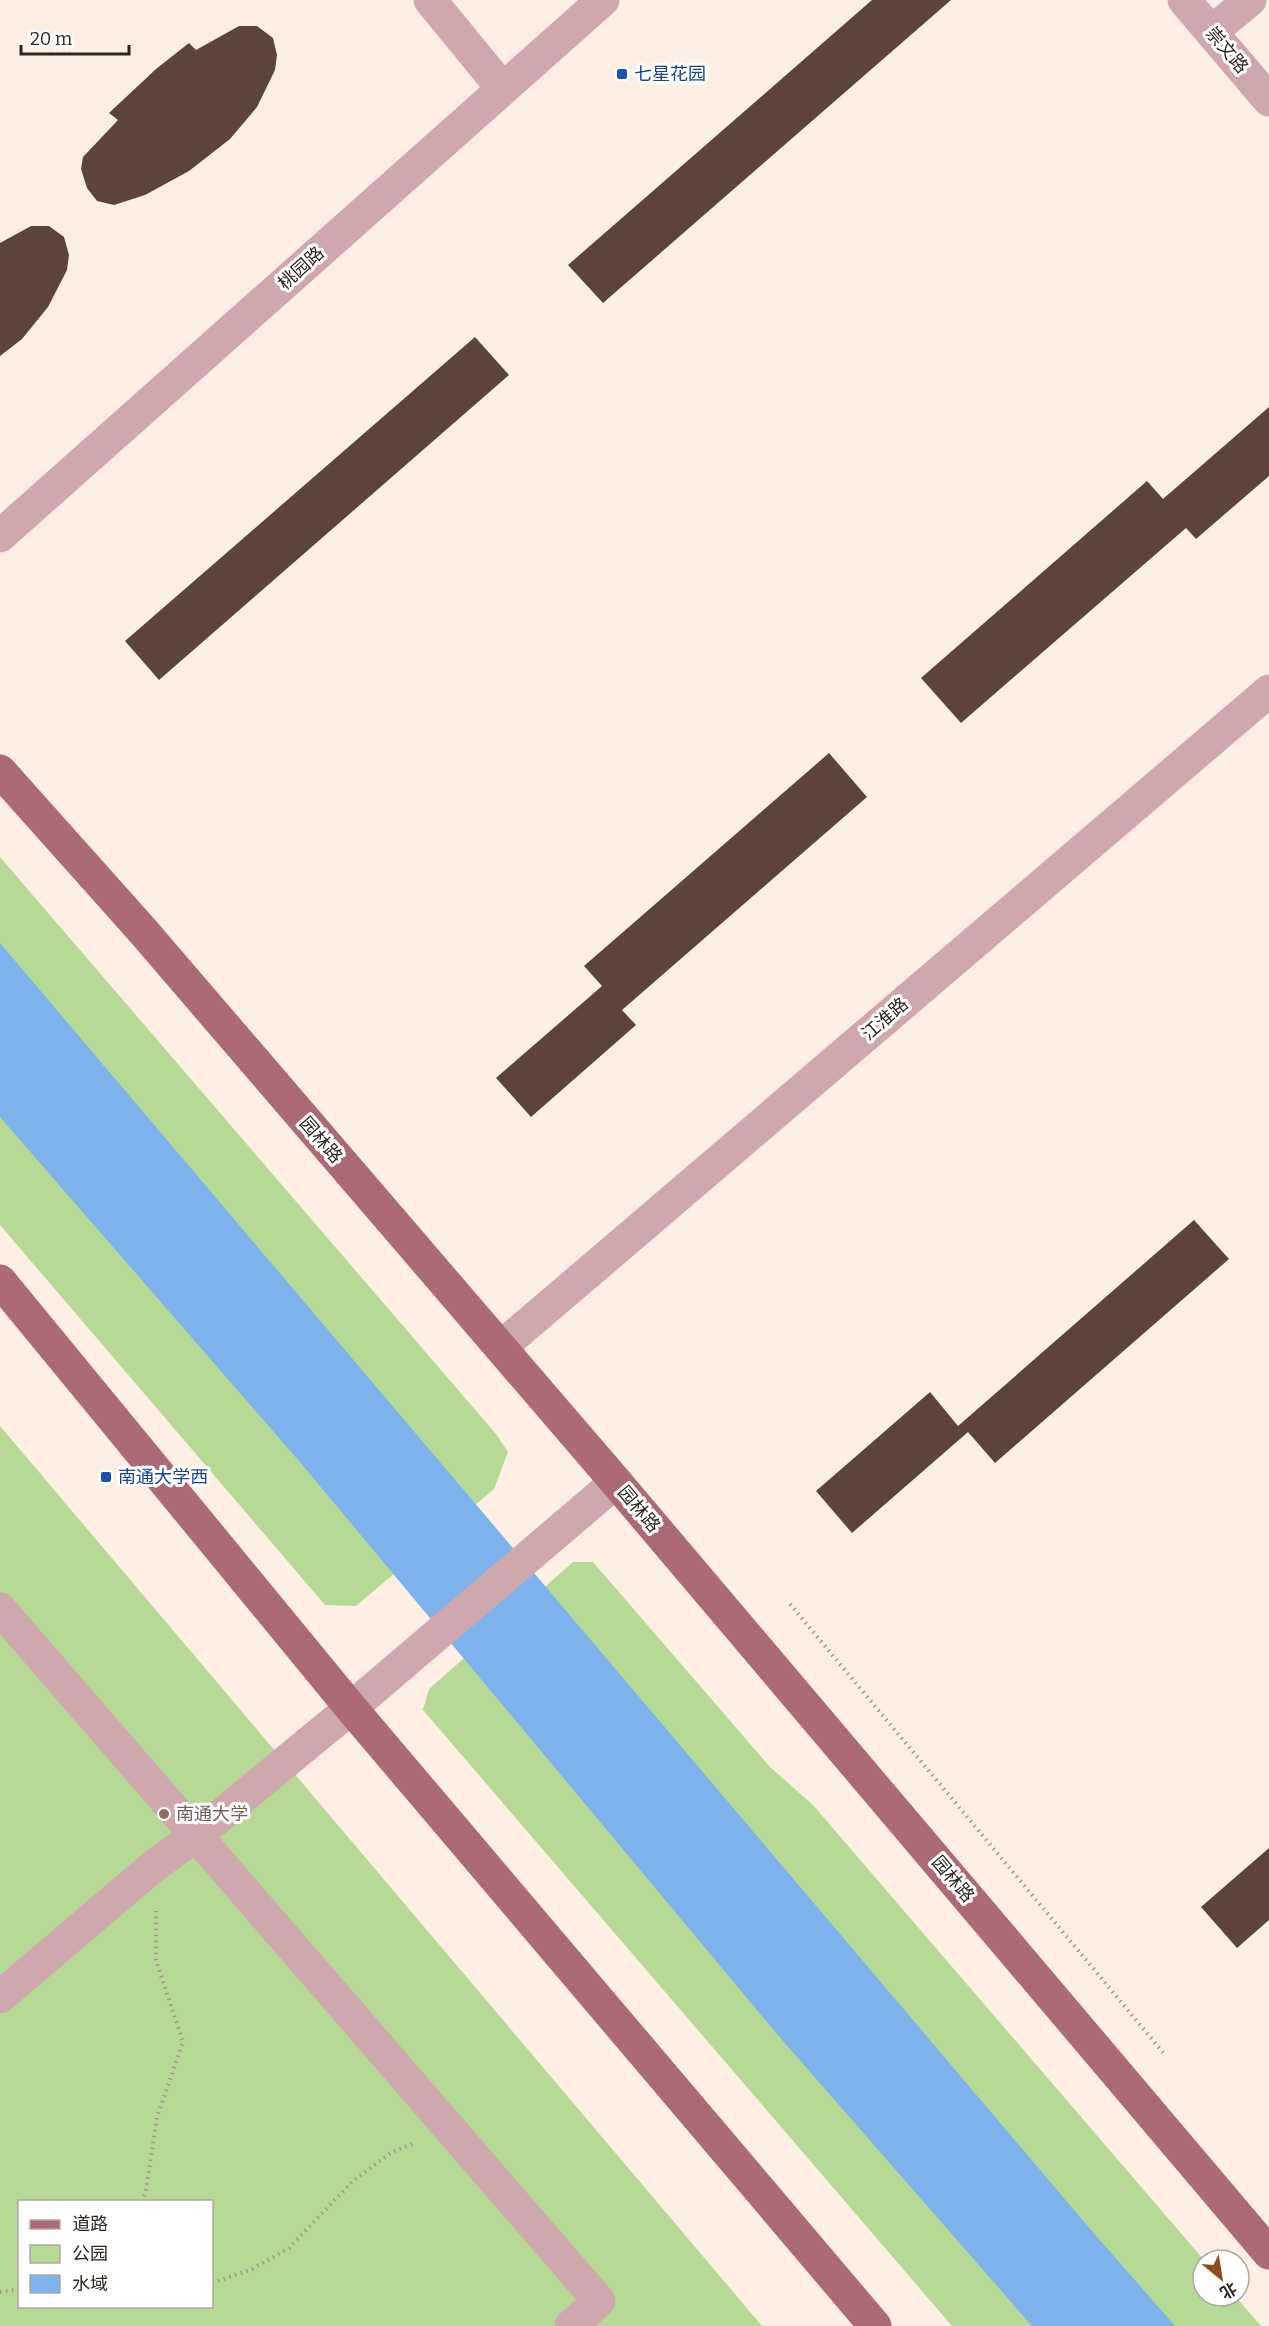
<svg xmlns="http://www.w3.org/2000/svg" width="1269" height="2326" viewBox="0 0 1269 2326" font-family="Bitter,'Noto Sans SC',serif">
<rect width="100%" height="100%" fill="#fdefe3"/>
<path fill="#b6da95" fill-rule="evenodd" d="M0,857l496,577 12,18 -14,37 -138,117 -31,-1 -325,-380z
M0,1426l762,900h-762zM20,2202h192v104h-192z
M573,1562h20l177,205 43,38 391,455 -1,36h32l26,30h-309l-529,-616 6,-21z"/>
<path fill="#7db2ec" d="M0,943l1091,1287 84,96h-143l-255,-292 -478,-573 -299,-344z"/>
<path fill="#5c433b" d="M872,0h79l-348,303 -35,-38z
M239,26h18l16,12 4,17 -2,15 -18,37 -27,32 -41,32 -44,24 -31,10 -17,-4 -10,-13 -6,-19 2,-12 35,-37 -9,-7 47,-44 33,-26 7,7z
M31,226h18l15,11 5,18 -2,15 -19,37 -26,32 -22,17v-113z
M475,337l34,38 -350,305 -34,-39z
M1269,407v69l-73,63 -10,-11 -225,195 -40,-45 226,-197 16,18z
M829,753l38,44 -245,213 14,15 -105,92 -35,-39 106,-92 -18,-20z
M1194,1220l35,39 -234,204 -27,-31 -116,101 -36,-42 114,-99 28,34z
M1269,1848v72l-32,28 -36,-41z"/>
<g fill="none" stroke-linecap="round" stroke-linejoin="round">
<path stroke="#a3978d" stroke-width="4" stroke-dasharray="1.5 4.5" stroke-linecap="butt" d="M790,1604l376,452
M142,2202l4,-12 11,-73 26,-75 -27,-82v-49
M212,2281h6l34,-12 37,-21 64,-67 39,-29 23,-9
M0,2292l20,-3"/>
<path stroke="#cfa8ae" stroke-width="33" d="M430,0l73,89
M1184,0l85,100
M1211,32l39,-32
M0,536l603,-536
M501,1347l768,-656
M0,1609l599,692 -28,25
M0,1997l155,-132 42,-30 154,-127 265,-226"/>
<path stroke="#ac6a75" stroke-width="33" d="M0,771l142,159 474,552 653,771
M0,1281l351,427 524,618"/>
</g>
<g fill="#1a4fb4" stroke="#fff" stroke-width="2">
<rect x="616" y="68" width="12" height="12" rx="3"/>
<rect x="100" y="1471" width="12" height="12" rx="3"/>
</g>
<circle fill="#8d6e63" stroke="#fff" stroke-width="2" cx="164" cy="1814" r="6"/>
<g text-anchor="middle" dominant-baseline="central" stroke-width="6" stroke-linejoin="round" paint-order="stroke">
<g font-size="18" fill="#2f261f" stroke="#fff">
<text transform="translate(1227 50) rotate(50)">崇文路</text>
<text transform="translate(301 268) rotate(-42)">桃园路</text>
<text transform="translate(885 1019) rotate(-41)">江淮路</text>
<text transform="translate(321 1140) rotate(49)">园林路</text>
<text transform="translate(639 1509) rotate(50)">园林路</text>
<text transform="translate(953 1879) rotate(50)">园林路</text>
</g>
<g font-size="18" fill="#164399" stroke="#fff" text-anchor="start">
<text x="634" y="74">七星花园</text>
<text x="118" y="1477">南通大学西</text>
</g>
<g font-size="18" fill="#785e54" stroke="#fff" text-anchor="start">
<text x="176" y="1814">南通大学</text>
</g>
</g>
<rect x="18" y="2200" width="195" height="108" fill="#ffffff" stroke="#aca8a5" stroke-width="1.5"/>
<rect x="30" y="2220" width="30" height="9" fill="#ac6a75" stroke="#aca8a5" stroke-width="1.5"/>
<text x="72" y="2230" font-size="18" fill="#2f261f">道路</text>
<rect x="30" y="2245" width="30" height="18" fill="#b6da95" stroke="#aca8a5" stroke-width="1.5"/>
<text x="72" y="2260" font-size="18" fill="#2f261f">公园</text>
<rect x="30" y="2275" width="30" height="18" fill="#7db2ec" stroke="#aca8a5" stroke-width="1.5"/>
<text x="72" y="2290" font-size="18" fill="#2f261f">水域</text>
<g transform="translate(1221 2278) rotate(150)"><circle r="28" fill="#ffffff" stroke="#aca8a5" stroke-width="1.5"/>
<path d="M0-4.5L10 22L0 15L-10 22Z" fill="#904b20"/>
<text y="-9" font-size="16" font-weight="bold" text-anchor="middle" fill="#2f261f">北</text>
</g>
<path d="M21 45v9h108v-9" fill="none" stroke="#2f261f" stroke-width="3"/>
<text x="30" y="45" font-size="18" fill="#2f261f" stroke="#ffffff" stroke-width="4.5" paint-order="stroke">20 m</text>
</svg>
